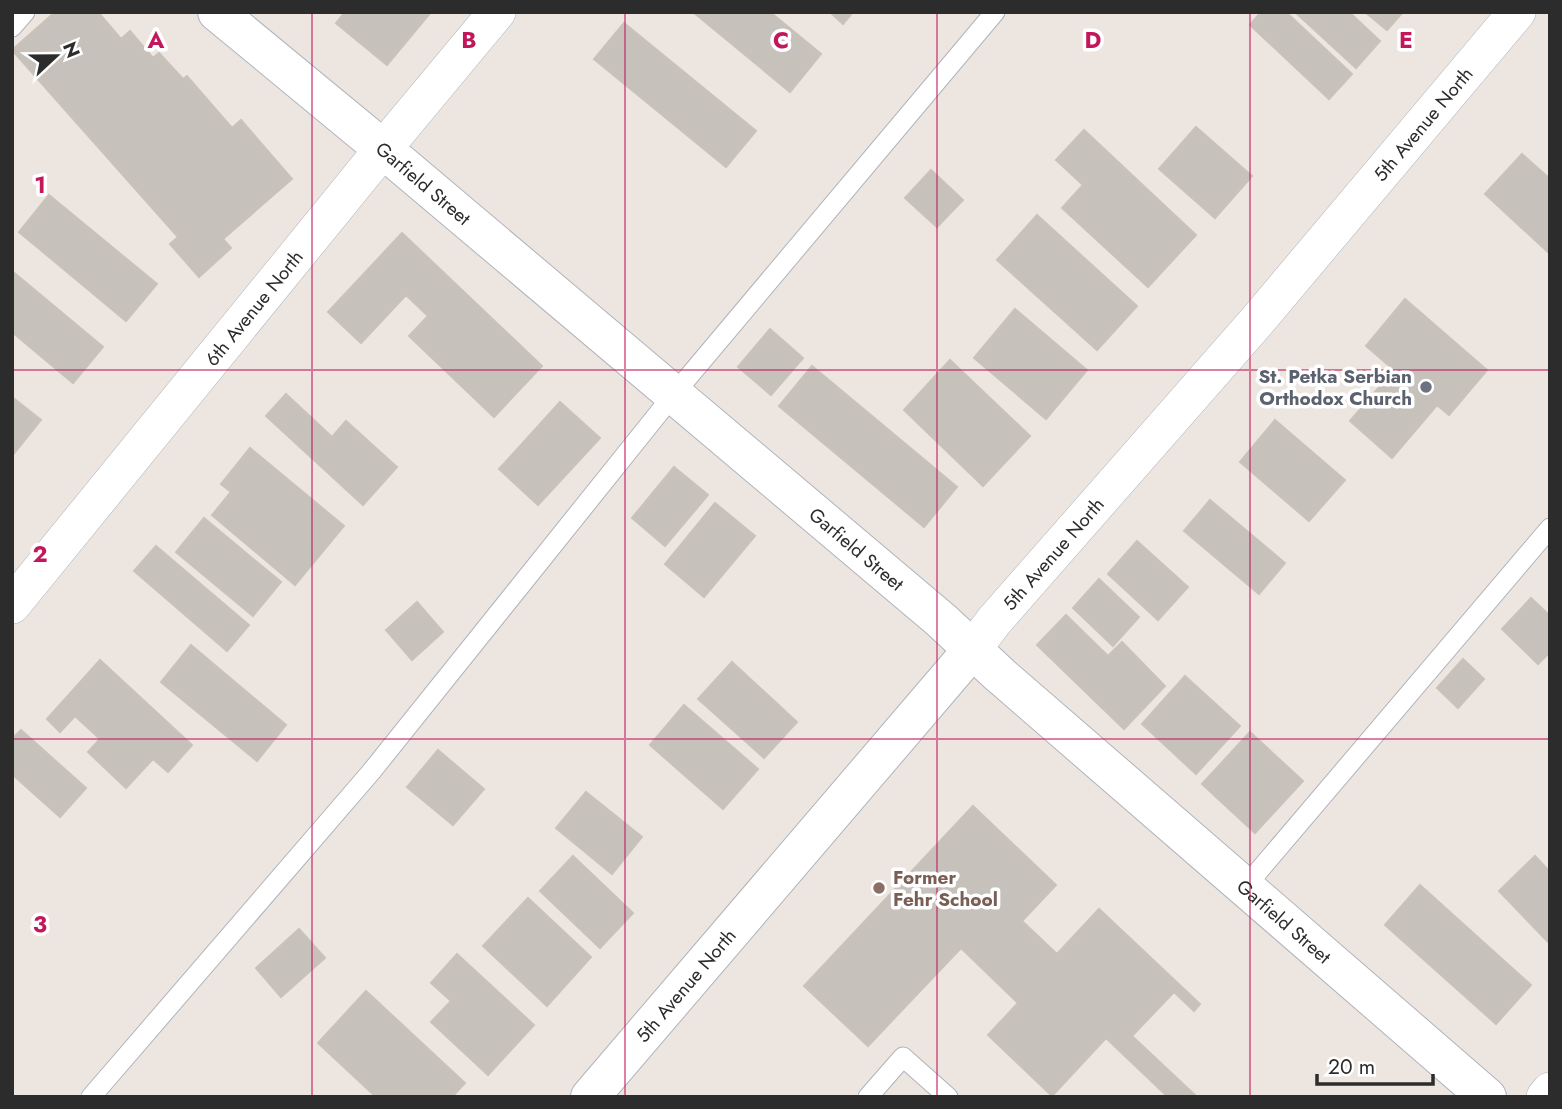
<svg xmlns="http://www.w3.org/2000/svg" width="1562" height="1109" viewBox="0 0 1562 1109" font-family="Jost,sans-serif">
<rect width="100%" height="100%" fill="#ede6e0"/>
<path fill="#c6c1bb" stroke="#c9c2b9" stroke-width="2" d="M55,12h43l23,27 9,-8 23,27 6,-5 24,26 4,-3 45,52 9,-8 51,59 -69,60 8,9 -32,29 -29,-33 8,-7 -166,-187z
M345,12h86l-44,53 -51,-42z
M693,12h77l51,42 -31,38z
M830,12h23l-10,12z
M1261,12h25l66,62 -23,25 -79,-74z
M1295,12h54l31,29 -24,27z
M1365,12h38l-16,18z
M624,23l132,108 -30,36 -132,-108z
M1196,127l56,49 -37,42 -56,-49z
M1084,130l112,105 -48,52 -86,-79 21,-23 -27,-25z
M1522,154l28,25v75l-65,-60z
M931,170l32,30 -26,27 -32,-29z
M49,195l108,89 -31,37 -107,-89z
M1037,215l100,91 -40,44 -100,-90z
M402,233l140,133 -48,51 -85,-81 19,-20 -22,-21 -45,48 -33,-31z
M12,271l91,76 -30,36 -61,-51z
M1405,299l82,71 -38,45 -12,-10 -45,53 -42,-37 44,-51 -28,-24z
M1015,309l72,61 -41,49 -72,-61z
M770,329l33,29 -32,37 -33,-28z
M950,360l80,76 -47,50 -79,-76z
M812,366l145,121 -33,40 -145,-121z
M286,394l46,43 14,-16 51,46 -34,38 -97,-89z
M12,397l29,23 -29,36z
M560,402l40,36 -62,67 -39,-36z
M1275,420l70,60 -36,41 -69,-59z
M250,448l94,78 -49,59 -83,-70 19,-23 -10,-8z
M674,467l34,28 -43,51 -33,-28z
M1210,500l75,63 -26,31 -75,-63z
M715,503l40,33 -51,61 -39,-33z
M204,518l77,64 -28,34 -77,-64z
M1137,541l51,46 -30,33 -50,-46z
M156,546l93,79 -22,26 -93,-80z
M1099,579l40,38 -26,29 -40,-38z
M1531,598l19,18v36l-12,12 -36,-35z
M417,602l26,30 -31,28 -26,-30z
M1066,615l42,41 14,-14 43,44 -41,43 -87,-84z
M191,645l95,80 -29,36 -96,-79z
M1463,659l21,20 -26,29 -21,-20z
M100,660l92,85 -24,27 -15,-13 -27,29 -38,-36 12,-13 -25,-23 -15,16 -13,-13z
M732,662l65,60 -33,36 -66,-59z
M1185,676l55,50 -44,48 -54,-50z
M684,705l74,64 -35,40 -73,-64z
M21,730l65,58 -26,29 -48,-43v-35z
M1250,732l53,49 -48,52 -53,-49z
M438,750l46,39 -31,36 -46,-38z
M586,792l56,45 -30,37 -56,-46z
M973,806l83,79 -34,36 35,33 42,-45 101,95 -6,7 -20,-19 -42,44 65,61h-29l-62,-59 -54,58 -64,-61 30,-32 -57,-55 -93,98 -64,-60z
M573,856l60,57 -33,35 -60,-57z
M1535,856l15,16v72l-51,-53z
M1420,885l111,100 -35,39 -111,-99z
M528,898l63,59 -44,49 -64,-60z
M299,929l26,29 -44,39 -25,-29z
M457,954l77,71 -46,50 -57,-53 20,-21 -20,-18z
M366,991l99,92 -13,14h-76l-58,-54z"/>
<g fill="none" stroke-linecap="round" stroke-linejoin="round">
<g stroke="#b0b3bc" stroke-width="21">
<path id="lane" d="M12,27l13,-15
M1245,887l305,-359
M91,1097l280,-325 303,-378 321,-382
M868,1097l35,-40 45,40"/>
</g>
<g stroke="#b0b3bc" stroke-width="38">
<g id="street">
<path id="s1" d="M12,605l371,-456 114,-137"/>
<path id="s2" d="M972,650l22,-29 263,-300 260,-309"/>
<path d="M1545,1097l5,-6"/>
</g>
</g>
<g stroke="#b0b3bc" stroke-width="40">
<g id="secondary">
<path id="s3" d="M217,12l166,137 558,471 59,55 487,422"/>
<path id="s4" d="M590,1097l382,-447"/>
</g>
</g>
<use href="#lane" stroke="#fff" stroke-width="19"/>
<use href="#street" stroke="#fff" stroke-width="37"/>
<use href="#secondary" stroke="#fff" stroke-width="38"/>
</g>
<path fill="none" stroke="#c2185b" stroke-width="2" stroke-opacity="0.55" d="M312,12v1085M625,12v1085M937,12v1085M1250,12v1085M12,370h1538M12,739h1538"/>
<circle fill="#6b7280" stroke="#fff" stroke-width="2.5" cx="1426" cy="387" r="7"/>
<circle fill="#8d6e63" stroke="#fff" stroke-width="2.5" cx="879" cy="888" r="7"/>
<g text-anchor="middle" dominant-baseline="central" stroke-width="7" stroke-linejoin="round" paint-order="stroke">
<g font-size="19" fill="#2c2c2c" stroke="#fff">
<text stroke="none"><textPath href="#s2" startOffset="693">5th Avenue North</textPath></text>
<text stroke="none"><textPath href="#s3" startOffset="268">Garfield Street</textPath></text>
<text stroke="none"><textPath href="#s1" startOffset="383">6th Avenue North</textPath></text>
<text stroke="none"><textPath href="#s3" startOffset="835">Garfield Street</textPath></text>
<text stroke="none"><textPath href="#s2" startOffset="126">5th Avenue North</textPath></text>
<text stroke="none"><textPath href="#s3" startOffset="1402">Garfield Street</textPath></text>
<text stroke="none"><textPath href="#s4" startOffset="147">5th Avenue North</textPath></text>
</g>
<g font-size="19" font-weight="bold" fill="#5b616d" stroke="#fff" text-anchor="end">
<text x="1412" y="376">St. Petka Serbian<tspan x="1412" dy="22">Orthodox Church</tspan></text>
</g>
<g font-size="19" font-weight="bold" fill="#785e54" stroke="#fff" text-anchor="start">
<text x="893" y="877">Former<tspan x="893" dy="22">Fehr School</tspan></text>
</g>
</g>
<g font-size="23" text-anchor="middle" font-weight="bold" fill="#c2185b" stroke="#fff" stroke-width="7" stroke-linejoin="round" paint-order="stroke">
<text x="156" y="48">A</text>
<text x="469" y="48">B</text>
<text x="781" y="48">C</text>
<text x="1093" y="48">D</text>
<text x="1406" y="48">E</text>
<text x="40" y="193">1</text>
<text x="40" y="562">2</text>
<text x="40" y="932">3</text>
</g>
<rect width="1562" height="1109" fill="none" stroke="#2c2c2c" stroke-width="28"/>
<g transform="translate(56 56) rotate(68)" stroke="#ffffff" stroke-width="5" paint-order="stroke">
<path d="M0-5L12 26L0 18L-12 26Z" fill="#2c2c2c"/>
<text y="-10" font-size="19" font-weight="bold" text-anchor="middle" fill="#2c2c2c">N</text>
</g>
<path d="M1317 1074v10h116v-10" fill="none" stroke="#2c2c2c" stroke-width="3.5"/>
<text x="1328" y="1074" font-size="21" fill="#2c2c2c" stroke="#ffffff" stroke-width="5" paint-order="stroke">20 m</text>
</svg>
